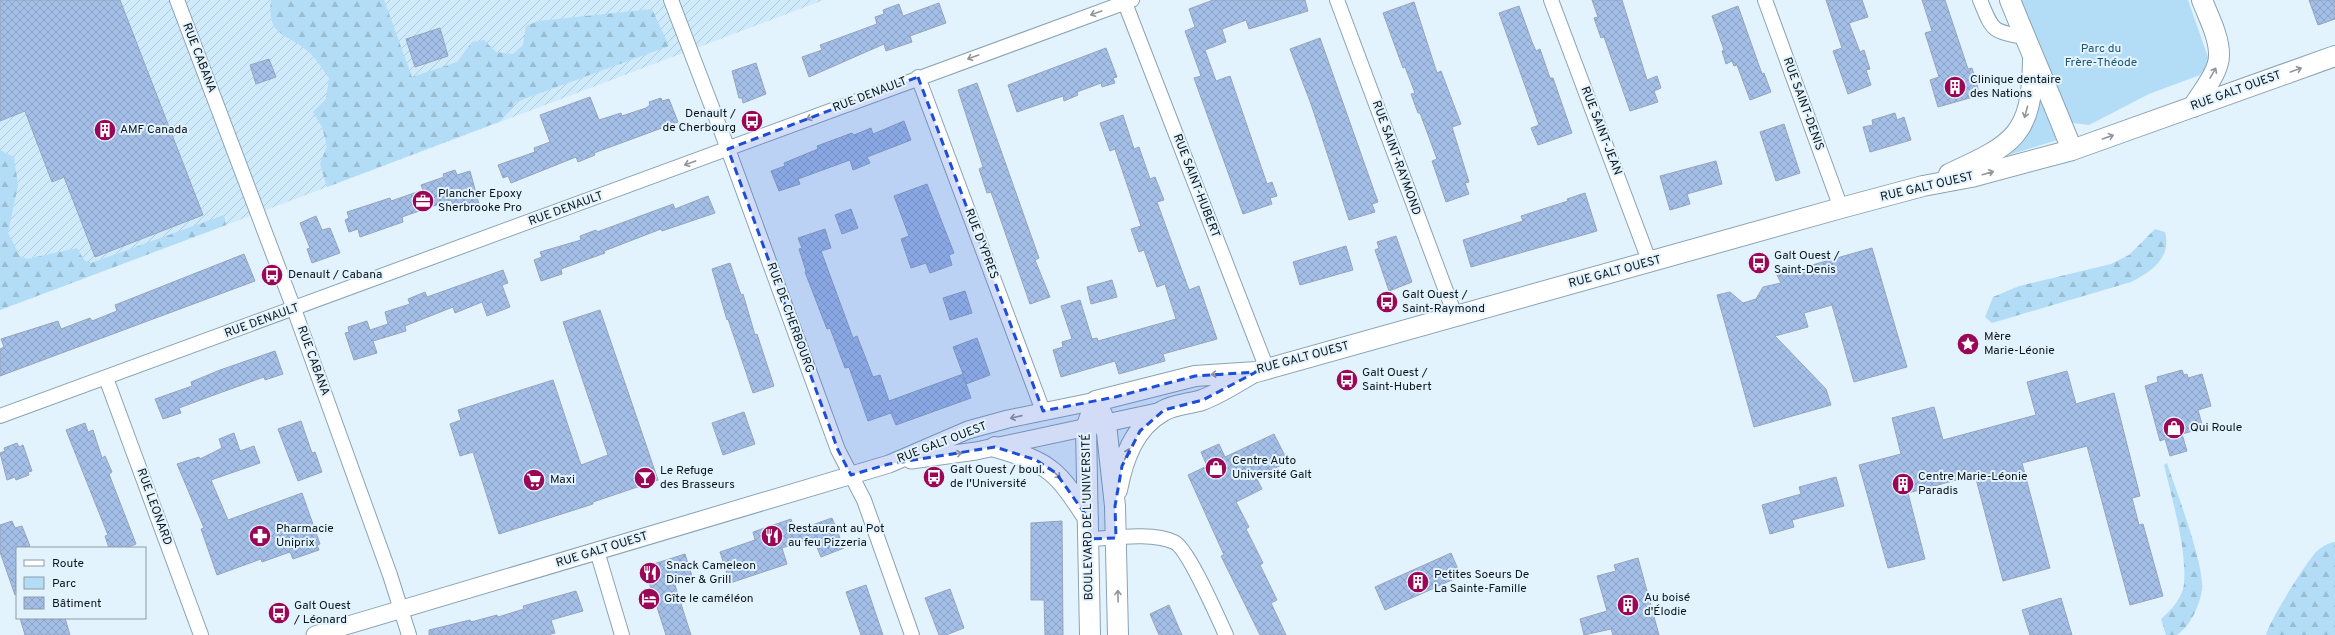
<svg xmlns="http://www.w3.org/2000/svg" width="2335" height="635" viewBox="0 0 2335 635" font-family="Overpass,sans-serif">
<defs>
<pattern id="industrial-furrows" width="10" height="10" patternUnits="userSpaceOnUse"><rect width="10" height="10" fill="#ceeafb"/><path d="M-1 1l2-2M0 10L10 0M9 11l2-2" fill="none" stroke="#b0c8d7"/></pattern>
<pattern id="forest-firs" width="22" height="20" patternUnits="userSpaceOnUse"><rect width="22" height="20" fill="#b3ddf6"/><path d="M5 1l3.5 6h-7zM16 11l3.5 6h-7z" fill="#99bdd2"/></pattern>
<pattern id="building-cross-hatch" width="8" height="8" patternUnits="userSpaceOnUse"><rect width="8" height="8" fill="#a4bfe7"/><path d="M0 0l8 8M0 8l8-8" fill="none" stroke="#8ca3c6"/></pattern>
</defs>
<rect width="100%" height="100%" fill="#e3f3fd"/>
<path fill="url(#industrial-furrows)" d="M0,0h824l-824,310z"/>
<path fill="#b3ddf6" d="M2020,0h168l20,57 -2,10 -6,8 -51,19 -60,31 -16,-2 -7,-6z
M2042,89l19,50 -56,17c28,-19 30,-36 37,-67z"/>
<path fill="url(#forest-firs)" d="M271,0h113l28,77 45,-15 15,-20 12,-2 12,12 17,2 10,-9 3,-19 12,-5 114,-12 17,37 -153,56 -15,19 -174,66 -7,-23 7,-18 -5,-19 -9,-15 13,-13 3,-21c-6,-8 -12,-18 -19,-25 -21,-20 -44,-15 -39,-53z
M0,150l14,7 4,28 -10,48 12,23 7,3 50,-11 7,12 7,3 133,-48 2,10 -226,85z
M2155,229l10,3c7,26 -14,40 -34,50l-139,41 -7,-6 8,-20 26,-11 92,-22 18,-9z
M2167,463c9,27 38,103 35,127 -3,17 -11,35 -25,45h-11l-5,-16c10,-9 21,-20 23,-35 3,-35 -12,-85 -20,-119z
M2335,542v93h-69c4,-15 39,-71 50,-83 5,-5 12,-9 19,-10z"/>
<path fill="url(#building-cross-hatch)" stroke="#96a5bc" d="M0,0h120l83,215 -108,42 -31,-80 -12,5 -27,-71 -25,10z
M1213,0h92l3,11 -59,18 -3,-9 -24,9 4,13 -21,8 11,31 14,-5 37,108 5,-2 5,14 -7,2 2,6 -29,10 -49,-136 7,-2 -16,-45 10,-4 -6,-18z
M1592,0h30l25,80 10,-4 4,12 -7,3 4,11 -28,9 -26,-74 -3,1 -7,-20 4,-1z
M1826,0h36l6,17 -19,6 11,29 4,-2 6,19 -4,1 5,15 -23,9 -15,-43 9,-3z
M1922,0h23l23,69 4,-1 8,27 -42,12 -8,-27 9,-3 -14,-44 7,-2z
M2309,0h26v19l-17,6z
M1414,2l23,71 4,-2 20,53 -9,3 17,55 -4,1 4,11 -23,8 -14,-41 5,-2 -17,-46h-2l-7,-19 4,-1 -10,-26 -2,1 -20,-55z
M939,3l7,20 -36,13 2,6 -26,9 -2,-7 -75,33 -7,-20 20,-7 -2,-5 57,-21 -2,-7 9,-3 -1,-4 16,-6 4,12z
M1519,6l13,36 4,9 4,-2 10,29h3l19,55 -34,12 -7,-17 8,-3 -40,-112z
M1738,6l24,68 2,-1 7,19 -21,8 -13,-35 -3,1 -2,-5 -6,3 -4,-13 2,-1 -12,-34z
M440,28l8,28 -33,11 -9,-28z
M1320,38l58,164 -6,2 3,8 -26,8 -38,-116 -21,-55z
M1106,48l11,29 -4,1 2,5 -13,4 -1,-4 -24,9 1,3 -14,6 -1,-5 -46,16 -9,-27z
M269,59l7,18 -20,7 -6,-19z
M756,63l10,31 -23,9 -1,-5h-3l-7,-27z
M977,83l62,175 -4,2 15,37 -20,7 -39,-112 -4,1 -8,-24 4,-2 -25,-77z
M590,97l9,23 22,-7 1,3 24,-8 4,-3 -1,-3 12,-4 1,3 7,-2 9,23 -84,31 1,2 -17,7 -2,-5 -65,26 -3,-7 -5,2 -5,-13 37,-13 -1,-4 16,-6 -10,-27z
M1895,113l2,7 7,-3 7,23 -41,12 -7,-25 10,-2 -1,-5z
M1123,115l11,34 5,-2 11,32 5,-2 9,23 -7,2 32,88 10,-4 18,53 -54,15 2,7 -46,13 -4,-13 -54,16 -8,-27 10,-3 -1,-5 10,-3 -11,-33 19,-6 12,39 5,-1 1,3 78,-22 -11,-35 -8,3 -13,-37 -5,2 -8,-23 10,-3 -26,-77 -5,2 -10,-28z
M904,121l7,19 -44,17 3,6 -17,7 -3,-10 -52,19 2,5 -21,7 -8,-20 14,-5 -1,-3 34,-14 -1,-3 35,-13 2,2 17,-7 2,6z
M1784,124l16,49 -24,8 -16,-49z
M1716,161l6,23 -35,10 3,10 -20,6 -10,-34z
M455,170l2,5 13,-4 9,33 -15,4 -1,-3 -9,3 -3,-8 -49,17 1,5 -43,15 -2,-8 -9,3 -4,-12 4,-2 -2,-6 43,-14 1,3 32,-11 -2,-5 23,-8 -1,-3z
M927,184l27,69 -5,2 3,10 -22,8 -4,-10 -15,5 -10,-29 8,-3 -15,-40z
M1585,193l12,38 -126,36 -8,-27 60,-19 -2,-5 47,-15 -1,-2z
M708,196l7,17 -53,18 -1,-2 -57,22 1,2 -44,16 1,5 -21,7 -7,-21 8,-3 -2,-5 41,-12 -1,-4 16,-6 1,2 76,-28 2,5z
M851,209l7,19 -16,6 -7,-19z
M316,216l6,14 8,-2 10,25 -28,10 -5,-14 3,-1 -10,-25z
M825,229l6,19 -10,3 32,87 4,-2 16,41 7,-2 9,26 74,-27 -10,-27 24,-9 13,37 -24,9 -3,-9 8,23 -75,27 -5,-12 -23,8 -19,-54 -4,1 -15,-40 -3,1 -22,-57 1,-1 -7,-22 3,-1 -4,-10z
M1396,236l16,46 -23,9 -14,-41 4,-2 -2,-6z
M1346,246l7,24 -53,15 -7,-23z
M1872,248l35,119 -53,15 -22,-77 -28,8 4,14 -33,9 51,53 5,16 -77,22 -37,-132 13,-3 13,11 13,-4 7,-12 18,-4 -4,-8z
M244,254l11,27 -255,95v-27l4,-2 -3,-8 57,-18 3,8 29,-11 2,3 25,-10 -2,-6z
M730,263l11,32 2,-1 12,41 2,-1 17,52 -21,7 -25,-74 -1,1 -15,-51z
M503,270l5,13 -6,2 8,22 -23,9 -5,-14 -27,11 -2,-6 -48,19 1,5 -33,10 4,12 -23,7 -9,-27 4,-1 -1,-5 19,-6 3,9 18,-6 -3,-12 25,-8 -2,-5 17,-7 2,5z
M1112,280l5,17 -26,7 -4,-17z
M965,291l7,22 -22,7 -7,-22z
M600,310l58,170 -65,22v2l-94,30 -26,-82 -13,4 -10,-32 11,-4 -3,-10 95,-30 28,85 27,-10 -45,-133z
M275,351l8,23 -18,6 -1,-3 -50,18 -35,13 2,5 -18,6 -8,-20 37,-13 -1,-4 29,-12z
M2182,370l2,5 3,-1 1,4 14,-4 9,32 -13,4 5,18 -21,6 5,17 -17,5 -5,-17 -5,2 -15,-55 13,-4 -1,-5z
M2067,371l9,33 38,-11 26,103 -8,2 7,27 4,-1 20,72 -33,9 -43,-159 -65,17 28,105 -47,13 -28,-106 -67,18 17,66 -37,9 -29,-103 42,-11 -9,-36 42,-11 9,33 93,-25 -9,-33z
M744,412l11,32 -32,11 -11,-32z
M301,421l11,32 3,-1 7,20 -24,9 -20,-52z
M85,423l3,9 5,-2 9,28 3,-2 7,16 -3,2 27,70 -10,4h-17l-4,-12 3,-1 -42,-105z
M234,433l6,18 14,-5 6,17 -49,17 17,40 74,-27 18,51 -3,1 2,5 -26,9 -3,-7 -28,10 -1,-3 -44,16 -16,-46 3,-1 -27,-64 22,-7 1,2 22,-11 -3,-9z
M1274,434l14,28 -32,15 6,12 -26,13 13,25 -3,2 17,34 -3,2 17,35 -6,3 15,32h-26l-39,-79 3,-1 -36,-80 19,-9 -6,-14 18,-8 6,13z
M17,443l2,4 4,-2 9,26 -4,1 1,3 -13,5 -1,-3 -8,3 -7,-27 5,-2 -1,-3z
M1836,477l8,29 -52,14 2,7 -24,7 -8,-29 39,-11 -2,-7z
M832,518l12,30 -23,9 -8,-19 -31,10 5,16 -57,19 -10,-31 35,-12 -2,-8 38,-13 4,12z
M12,521l3,7 7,-2 8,20 -13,2 -2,47 -15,-43v-27z
M1062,521l1,114h-18l-1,-35h-13v-77z
M1451,553l10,23 -76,34 -10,-23z
M685,554l7,22 -18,6 17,53h-25l-22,-68z
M1638,558l21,77h-46l-2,-6 -27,6 -4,-16 27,-8 -10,-35 19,-5 -2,-6z
M866,585l17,50h-22l-15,-43z
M950,589l14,39 -18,7h-7l-14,-37z
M576,591l7,20 -32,9 4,13 -8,2h-118v-5l41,-10 1,2 26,-7 1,2 26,-8 -1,-3z
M2061,598l11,37h-42l-8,-25z
M1169,605l13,30h-23l-9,-21z
M20,618h45l5,17h-45z"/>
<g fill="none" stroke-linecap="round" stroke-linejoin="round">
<g stroke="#89a3b3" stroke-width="16">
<path id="minor" d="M177,0l117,309 96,266 19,60
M671,0l57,149 110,301 26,50 48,135
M1337,0l118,315
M1551,0l99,263
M1765,0l76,208
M1980,0c13,31 11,31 44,37
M1125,3l142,366
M918,77l125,334
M106,378l95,257
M0,416l1132,-416
M1089,539c24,-1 63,-7 85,3 14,6 44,76 52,93
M597,551l25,84"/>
</g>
<g stroke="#89a3b3" stroke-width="19">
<path id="tertiary" d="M911,460l65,-9 186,-40
M315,635l574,-171 79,-34 40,-11 88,-18"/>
</g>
<g stroke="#89a3b3" stroke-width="22">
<path id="secondary" d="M2010,0c20,50 42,99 62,150
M2193,107c9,-15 27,-36 26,-53 0,-18 -11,-38 -17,-54
M1949,174c65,-30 83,-38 84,-114
M1096,401l99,-25 61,-4 585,-164 82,-22 48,-9 101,-27 263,-94
M1096,401l10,23 9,82 3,129
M995,447c56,16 62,24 93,71
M1117,490c6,-31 17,-63 46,-79 12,-7 27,-7 39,-11 17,-6 33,-17 49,-26
M1090,635l-4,-207 10,-27"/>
</g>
<use href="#minor" stroke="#fff" stroke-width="14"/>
<use href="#tertiary" stroke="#fff" stroke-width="17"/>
<use href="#secondary" stroke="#fff" stroke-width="20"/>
</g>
<defs><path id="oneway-shaft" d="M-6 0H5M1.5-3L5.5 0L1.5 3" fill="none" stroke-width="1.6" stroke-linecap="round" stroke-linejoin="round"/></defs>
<g stroke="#929699">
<use href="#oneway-shaft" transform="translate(1096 13) rotate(160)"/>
<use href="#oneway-shaft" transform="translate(973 57) rotate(160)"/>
<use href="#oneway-shaft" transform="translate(2296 70) rotate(-20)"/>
<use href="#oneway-shaft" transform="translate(2213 73) rotate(-60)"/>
<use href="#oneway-shaft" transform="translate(2026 112) rotate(105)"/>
<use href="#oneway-shaft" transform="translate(812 117) rotate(159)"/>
<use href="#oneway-shaft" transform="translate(2108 137) rotate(-19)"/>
<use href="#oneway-shaft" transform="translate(690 163) rotate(160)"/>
<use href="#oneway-shaft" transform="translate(1988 173) rotate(-16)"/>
<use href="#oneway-shaft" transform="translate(1217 374) rotate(176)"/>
<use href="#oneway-shaft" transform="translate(1016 417) rotate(167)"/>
<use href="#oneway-shaft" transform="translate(956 454) rotate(-8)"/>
<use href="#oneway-shaft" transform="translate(1127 454) rotate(-67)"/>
<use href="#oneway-shaft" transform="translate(1056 474) rotate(43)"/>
<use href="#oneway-shaft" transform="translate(1118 596) rotate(-91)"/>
</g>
<path fill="#1d4ed8" fill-opacity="0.2" stroke="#1d4ed8" stroke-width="3" stroke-dasharray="8 5" stroke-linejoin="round" d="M918,77l125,334 72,-14 80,-21 61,-4 -53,28 -39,10 -24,21 -18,35 -7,40 1,32 -27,1 -1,-21 -32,-45 -20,-13 -41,-13 -106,17 -38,11 -13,-25 -110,-301z"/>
<defs>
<g id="building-disc" transform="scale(1.15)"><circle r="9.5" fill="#9b0757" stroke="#e3f3fd"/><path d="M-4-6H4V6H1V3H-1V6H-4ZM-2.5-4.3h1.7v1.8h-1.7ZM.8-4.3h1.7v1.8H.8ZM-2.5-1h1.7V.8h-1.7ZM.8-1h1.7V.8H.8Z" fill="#fff"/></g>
<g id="bus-disc" transform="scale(1.15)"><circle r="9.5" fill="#9b0757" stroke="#e3f3fd"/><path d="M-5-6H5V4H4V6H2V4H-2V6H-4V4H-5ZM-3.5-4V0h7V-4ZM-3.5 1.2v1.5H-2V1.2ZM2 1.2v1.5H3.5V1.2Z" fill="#fff"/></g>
<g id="office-disc" transform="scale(1.15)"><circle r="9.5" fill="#9b0757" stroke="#e3f3fd"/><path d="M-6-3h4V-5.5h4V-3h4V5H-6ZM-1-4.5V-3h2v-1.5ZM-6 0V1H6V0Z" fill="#fff"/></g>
<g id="sight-disc" transform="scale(1.15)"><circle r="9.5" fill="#9b0757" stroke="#e3f3fd"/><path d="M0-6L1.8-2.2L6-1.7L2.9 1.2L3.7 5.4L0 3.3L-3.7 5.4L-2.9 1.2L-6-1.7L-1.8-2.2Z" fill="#fff"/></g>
<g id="shop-disc" transform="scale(1.15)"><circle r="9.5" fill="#9b0757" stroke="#e3f3fd"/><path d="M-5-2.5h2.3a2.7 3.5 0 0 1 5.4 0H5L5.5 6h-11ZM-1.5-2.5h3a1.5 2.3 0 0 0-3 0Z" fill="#fff"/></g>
<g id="bar-disc" transform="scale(1.15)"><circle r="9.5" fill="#9b0757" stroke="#e3f3fd"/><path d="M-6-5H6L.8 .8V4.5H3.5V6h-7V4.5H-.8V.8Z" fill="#fff"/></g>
<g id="supermarket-disc" transform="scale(1.15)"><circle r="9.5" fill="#9b0757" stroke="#e3f3fd"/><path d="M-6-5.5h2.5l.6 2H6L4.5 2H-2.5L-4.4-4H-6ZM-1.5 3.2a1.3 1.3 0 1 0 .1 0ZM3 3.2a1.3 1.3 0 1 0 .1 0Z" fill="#fff"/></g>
<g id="pharmacy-disc" transform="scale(1.15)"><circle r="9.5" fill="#9b0757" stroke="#e3f3fd"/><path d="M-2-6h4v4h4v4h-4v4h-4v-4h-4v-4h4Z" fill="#fff"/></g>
<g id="restaurant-disc" transform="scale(1.15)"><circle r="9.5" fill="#9b0757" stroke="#e3f3fd"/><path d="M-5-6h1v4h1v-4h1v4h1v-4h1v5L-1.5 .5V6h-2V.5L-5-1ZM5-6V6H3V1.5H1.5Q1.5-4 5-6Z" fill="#fff"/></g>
<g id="hotel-disc" transform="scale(1.15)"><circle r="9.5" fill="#9b0757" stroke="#e3f3fd"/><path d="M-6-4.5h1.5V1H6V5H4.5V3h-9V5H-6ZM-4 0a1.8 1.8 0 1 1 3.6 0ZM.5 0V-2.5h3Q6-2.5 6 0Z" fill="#fff"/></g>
</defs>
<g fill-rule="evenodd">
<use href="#building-disc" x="1955" y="87"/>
<use href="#bus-disc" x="752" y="121"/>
<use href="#building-disc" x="105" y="130"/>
<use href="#office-disc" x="423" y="201"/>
<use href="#bus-disc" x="1759" y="263"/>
<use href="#bus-disc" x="272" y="275"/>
<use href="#bus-disc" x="1387" y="302"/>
<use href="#sight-disc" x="1968" y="344"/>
<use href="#bus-disc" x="1347" y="380"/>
<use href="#shop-disc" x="2174" y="428"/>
<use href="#shop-disc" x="1216" y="468"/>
<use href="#bus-disc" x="934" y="477"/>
<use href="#bar-disc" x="645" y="478"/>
<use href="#supermarket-disc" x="534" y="480"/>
<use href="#building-disc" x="1903" y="484"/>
<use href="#pharmacy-disc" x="260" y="536"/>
<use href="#restaurant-disc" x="772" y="536"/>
<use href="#restaurant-disc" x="650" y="573"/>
<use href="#building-disc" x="1418" y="582"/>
<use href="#hotel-disc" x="649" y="599"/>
<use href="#building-disc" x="1628" y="605"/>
<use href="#bus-disc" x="279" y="613"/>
</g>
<g text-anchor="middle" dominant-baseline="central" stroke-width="4" stroke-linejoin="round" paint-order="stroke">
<g font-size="12" fill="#1b5672" stroke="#e3f3fd">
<text x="2101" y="49">Parc du<tspan x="2101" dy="14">Frère-Théode</tspan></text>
</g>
<g font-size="12" fill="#0c161c" stroke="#e3f3fd">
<text transform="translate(199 58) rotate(69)">RUE CABANA</text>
<text transform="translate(2236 91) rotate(-20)">RUE GALT OUEST</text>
<text transform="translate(870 95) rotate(-21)">RUE DENAULT</text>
<text transform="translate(1803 104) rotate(70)">RUE SAINT-DENIS</text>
<text transform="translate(1601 131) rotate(69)">RUE SAINT-JEAN</text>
<text transform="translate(1396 158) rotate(70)">RUE SAINT-RAYMOND</text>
<text transform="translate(1196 186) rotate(69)">RUE SAINT-HUBERT</text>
<text transform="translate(1927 187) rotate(-13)">RUE GALT OUEST</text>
<text transform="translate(566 209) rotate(-20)">RUE DENAULT</text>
<text transform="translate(981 244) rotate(69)">RUE D'YPRES</text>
<text transform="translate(1615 272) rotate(-15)">RUE GALT OUEST</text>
<text transform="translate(790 318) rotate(70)">RUE DE CHERBOURG</text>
<text transform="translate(262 321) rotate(-20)">RUE DENAULT</text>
<text transform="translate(1303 358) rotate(-15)">RUE GALT OUEST</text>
<text transform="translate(313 361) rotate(70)">RUE CABANA</text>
<text transform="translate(942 443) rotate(-21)">RUE GALT OUEST</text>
<text transform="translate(154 507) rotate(70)">RUE LEONARD</text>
<text transform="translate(1088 517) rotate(-91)">BOULEVARD DE L'UNIVERSITÉ</text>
<text transform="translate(602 550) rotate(-17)">RUE GALT OUEST</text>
</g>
<g font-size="12" fill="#0c161c" stroke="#e3f3fd" text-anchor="start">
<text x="1970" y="80">Clinique dentaire<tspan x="1970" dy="14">des Nations</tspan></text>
<text x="736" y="114" text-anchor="end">Denault /<tspan x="736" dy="14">de Cherbourg</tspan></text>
<text x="120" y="130">AMF Canada</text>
<text x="438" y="194">Plancher Epoxy<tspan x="438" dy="14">Sherbrooke Pro</tspan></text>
<text x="1774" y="256">Galt Ouest /<tspan x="1774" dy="14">Saint-Denis</tspan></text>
<text x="288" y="275">Denault / Cabana</text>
<text x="1402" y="295">Galt Ouest /<tspan x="1402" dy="14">Saint-Raymond</tspan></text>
<text x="1984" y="337">Mère<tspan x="1984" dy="14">Marie-Léonie</tspan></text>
<text x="1362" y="373">Galt Ouest /<tspan x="1362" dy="14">Saint-Hubert</tspan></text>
<text x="2190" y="428">Qui Roule</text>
<text x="1232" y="461">Centre Auto<tspan x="1232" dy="14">Université Galt</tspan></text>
<text x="950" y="470">Galt Ouest / boul.<tspan x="950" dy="14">de l'Université</tspan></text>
<text x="660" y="471">Le Refuge<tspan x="660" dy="14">des Brasseurs</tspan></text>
<text x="1918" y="477">Centre Marie-Léonie<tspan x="1918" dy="14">Paradis</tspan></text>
<text x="550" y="480">Maxi</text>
<text x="276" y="529">Pharmacie<tspan x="276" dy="14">Uniprix</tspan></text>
<text x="788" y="529">Restaurant au Pot<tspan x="788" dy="14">au feu Pizzeria</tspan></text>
<text x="666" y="566">Snack Cameleon<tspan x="666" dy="14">Diner &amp; Grill</tspan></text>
<text x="1434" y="575">Petites Soeurs De<tspan x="1434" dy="14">La Sainte-Famille</tspan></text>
<text x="1644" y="598">Au boisé<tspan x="1644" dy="14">d'Élodie</tspan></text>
<text x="664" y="599">Gîte le caméléon</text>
<text x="294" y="606">Galt Ouest<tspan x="294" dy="14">/ Léonard</tspan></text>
</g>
</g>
<rect x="16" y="547" width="130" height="72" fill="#e3f3fd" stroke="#8d9ba3"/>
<rect x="24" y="560" width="20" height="6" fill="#ffffff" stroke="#8d9ba3"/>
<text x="52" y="567" font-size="12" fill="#0c161c">Route</text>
<rect x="24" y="577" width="20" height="12" fill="#b3ddf6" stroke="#8d9ba3"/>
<text x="52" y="587" font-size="12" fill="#0c161c">Parc</text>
<rect x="24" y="597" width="20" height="12" fill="url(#building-cross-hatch)" stroke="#8d9ba3"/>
<text x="52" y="607" font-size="12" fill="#0c161c">Bâtiment</text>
</svg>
